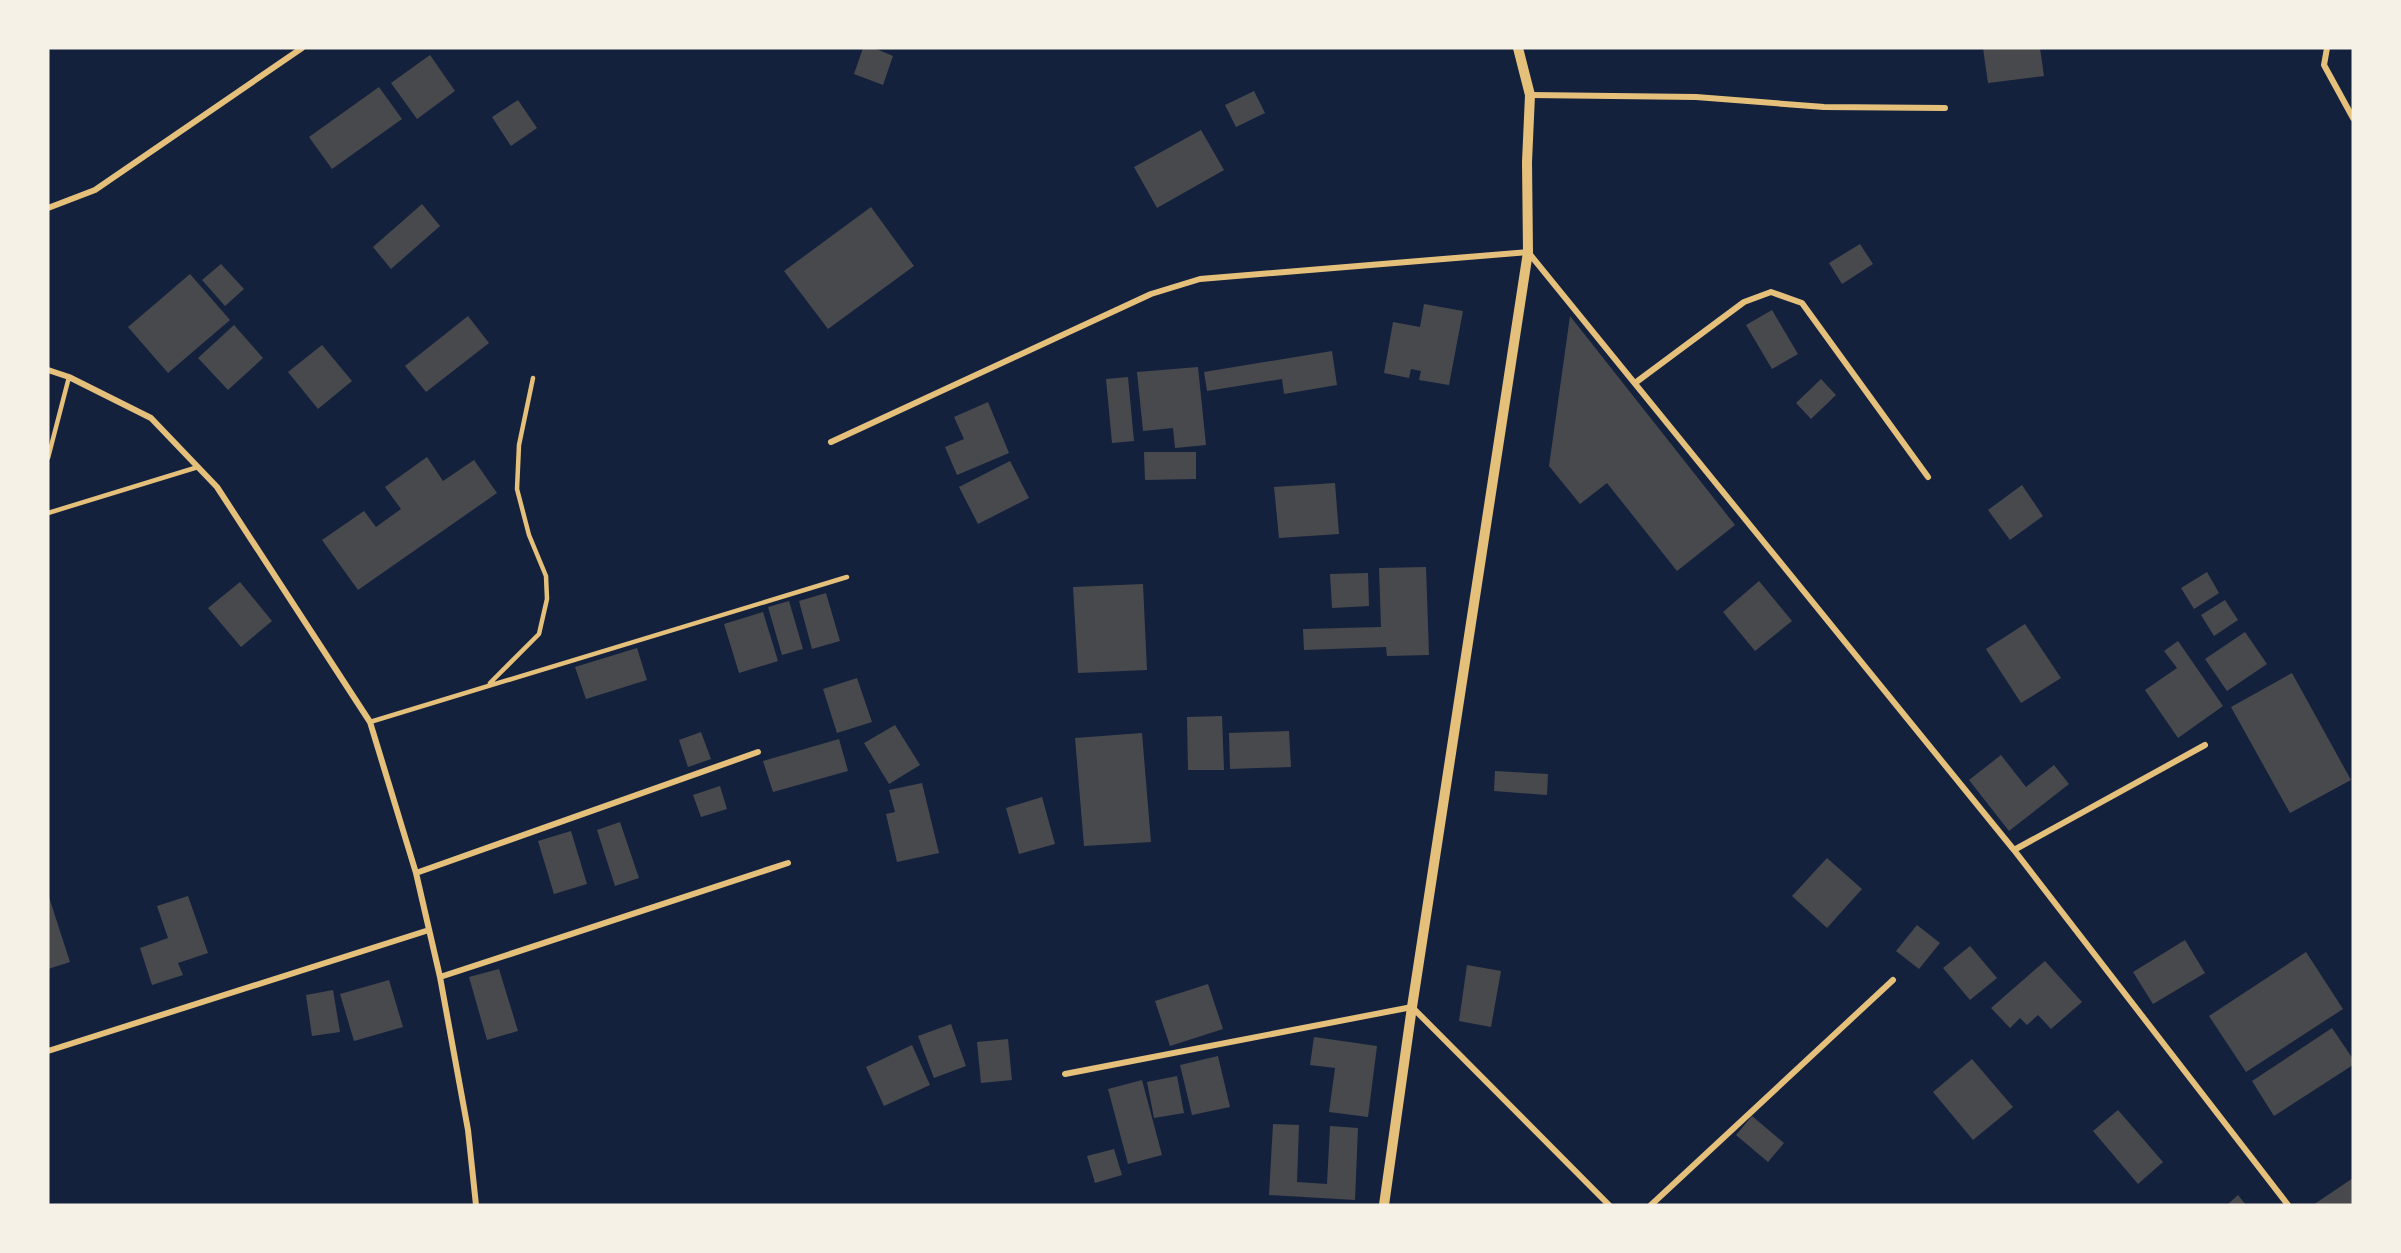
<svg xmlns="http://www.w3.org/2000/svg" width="2401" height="1253" viewBox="0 0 2401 1253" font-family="Raleway,sans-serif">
<rect width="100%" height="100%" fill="#14213d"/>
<path fill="#48494c" d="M863,48h11l19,8 -10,29 -29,-11z
M1983,48h57l4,28 -56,7z
M430,55l25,36 -38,28 -26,-36z
M379,87l23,32 -70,50 -23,-32z
M1254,91l11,22 -29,14 -11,-22z
M518,100l19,28 -26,18 -19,-29z
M1201,130l23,40 -67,38 -23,-41z
M422,204l18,22 -49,43 -18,-22z
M871,207l43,59 -86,63 -44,-58z
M1860,244l13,20 -31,20 -13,-21z
M221,264l23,25 -19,17 -23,-26z
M190,274l40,46 -62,53 -40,-46z
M1424,304l39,7 -14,74 -30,-5 2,-9 -10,-2 -2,9 -25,-5 9,-51 27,5z
M1772,310l26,44 -26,15 -26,-44z
M468,316l21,27 -63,49 -21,-26z
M1570,316l165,209 -58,46 -70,-88 -27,21 -31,-38z
M234,325l29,33 -35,32 -30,-32z
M322,345l30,36 -34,28 -30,-37z
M1332,351l5,34 -53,9 -2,-15 -75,12 -3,-19z
M1198,367l8,78 -31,3 -2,-20 -30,3 -6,-59z
M1128,377l6,64 -22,2 -6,-64z
M1821,379l15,16 -25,24 -15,-16z
M988,402l21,51 -52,22 -12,-28 19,-8 -10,-22z
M1144,452h52v27l-51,1z
M427,457l16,24 31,-21 23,33 -139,97 -36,-50 42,-29 12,16 25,-18 -16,-22z
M1010,461l19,37 -51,26 -19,-37z
M1335,483l4,51 -60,4 -5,-51z
M2022,485l21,31 -33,24 -22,-30z
M1426,567l3,88 -42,1 -1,-9 -82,3 -1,-21 78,-2 -2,-59z
M2207,572l12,21 -25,16 -13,-21z
M1368,573l1,33 -37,2 -2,-34z
M1759,581l33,40 -37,30 -32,-39z
M240,582l32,39 -31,26 -33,-39z
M1143,584l4,86 -69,3 -5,-86z
M826,593l14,48 -28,8 -13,-48z
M2225,600l13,20 -24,16 -13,-21z
M789,601l14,48 -21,6 -14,-48z
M763,612l15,49 -39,12 -15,-49z
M2025,624l36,54 -40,25 -35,-54z
M2245,632l22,32 -40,27 -22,-32z
M2178,641l45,65 -45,32 -33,-48 32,-22 -13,-17z
M637,648l10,32 -61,19 -11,-32z
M2292,673l59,107 -61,33 -59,-106z
M857,678l15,44 -35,11 -14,-44z
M1222,716l2,54h-36l-1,-53z
M895,725l25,40 -31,19 -25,-41z
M1289,731l2,36 -61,2 -1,-36z
M701,732l10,27 -23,8 -9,-27z
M1142,733l9,109 -67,4 -9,-108z
M839,739l9,32 -75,21 -10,-31z
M2001,755l25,32 28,-22 15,19 -60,47 -40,-51z
M1495,771l53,3 -1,21 -53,-4z
M922,783l17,70 -42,9 -11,-48 9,-2 -6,-22z
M720,786l7,23 -26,8 -8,-22z
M1042,797l13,47 -36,10 -13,-46z
M620,822l19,56 -24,8 -18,-56z
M571,831l16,53 -33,10 -16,-53z
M1827,858l35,31 -35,39 -35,-32z
M48,894l22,68 -22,7z
M188,896l20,57 -30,10 5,12 -31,10 -12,-37 28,-10 -11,-32z
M1917,925l23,18 -21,26 -23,-18z
M2185,940l20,33 -52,31 -20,-32z
M1970,946l27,32 -27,22 -27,-32z
M2306,952l37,57 -97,63 -37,-56z
M2045,961l37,41 -31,27 -13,-14 -11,10 -7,-7 -10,10 -19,-20z
M1467,965l34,6 -10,56 -32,-6z
M499,969l19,62 -31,9 -18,-63z
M389,980l14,47 -49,14 -14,-47z
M1208,984l15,45 -53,17 -15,-45z
M333,990l7,42 -28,4 -6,-41z
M951,1024l15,42 -32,12 -16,-42z
M2332,1028l21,31v6l-79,51 -22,-35z
M1314,1037l63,9 -9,71 -39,-5 6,-44 -25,-3z
M1008,1039l4,41 -31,3 -4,-41z
M912,1045l18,40 -46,21 -18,-39z
M1218,1056l12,51 -38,8 -12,-50z
M1972,1059l41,48 -40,33 -40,-48z
M1177,1076l7,37 -30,5 -7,-36z
M1142,1080l20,75 -34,9 -20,-75z
M2118,1110l45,52 -25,22 -45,-53z
M1752,1116l32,27 -16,19 -32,-27z
M1273,1124l26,1 -2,57 30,2 3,-58 28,2 -3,72 -86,-5z
M1114,1149l8,26 -27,8 -8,-27z
M2353,1178v27h-40z
M2238,1195l8,10h-19z"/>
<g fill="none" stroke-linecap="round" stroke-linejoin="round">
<path stroke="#e5c07b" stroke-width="4.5" d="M48,458l21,-81
M48,513l150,-46
M490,683l49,-49 8,-35 -1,-23 -17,-41 -12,-46 2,-44 14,-67
M370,722l477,-145"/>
<path stroke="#e5c07b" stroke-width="6" d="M2327,48l-3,17 29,53
M1530,95l166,2 128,10 121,1
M48,208l47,-18 207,-142
M48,370l21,7 82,41 66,69 153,235 46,151 24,104 28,153 8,75
M1635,383l109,-81 27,-10 31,11 126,174
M831,442l320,-148 49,-15 328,-27 486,598 274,355
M2014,850l191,-105
M416,873l342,-121
M440,977l348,-114
M48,1051l381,-121
M1065,1074l347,-67 197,198
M1651,1205l242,-225"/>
<path stroke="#e5c07b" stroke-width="10" d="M1384,1205l28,-198 116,-755 -1,-90 3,-67 -12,-47"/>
</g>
<rect width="2401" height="1253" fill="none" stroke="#f6f1e7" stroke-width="99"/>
</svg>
